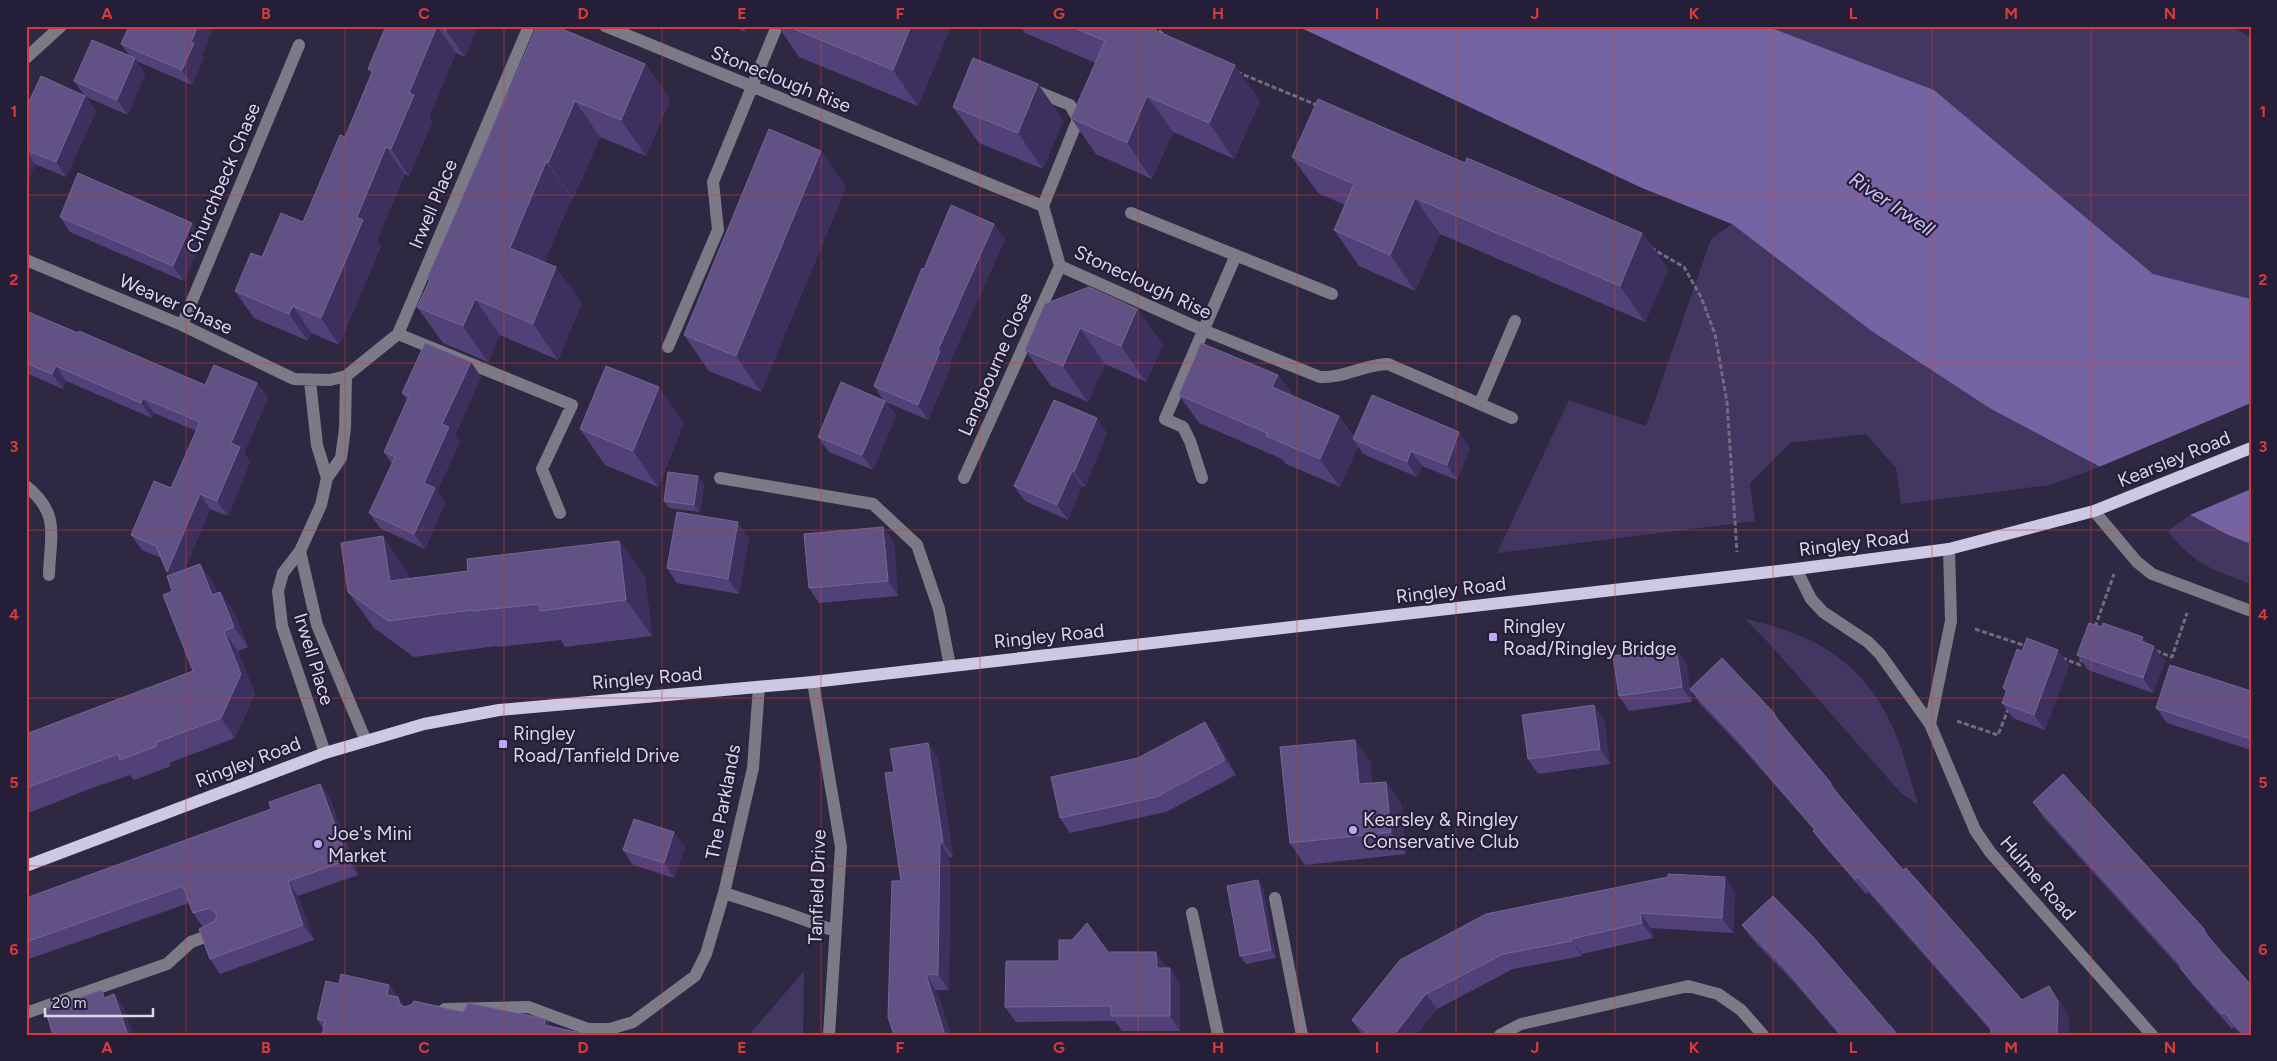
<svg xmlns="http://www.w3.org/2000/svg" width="2277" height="1061" viewBox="0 0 2277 1061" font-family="Figtree,sans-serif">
<rect width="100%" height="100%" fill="#2f2842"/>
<path fill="#423761" d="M1766,26h466l19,12v261l-98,-25 -219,-184z
M1732,224l138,106 121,79 108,58 -49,18 -149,19 -5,-36 -30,-34 -76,9 -40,40 5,38 -258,32 72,-153 77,26 65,-187z
M2190,515l36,19 25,10v40c-36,-13 -60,-21 -83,-53z
M1745,619c68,15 118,41 148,109 11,24 17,51 25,77l-18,-13 -134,-152z
M804,971l-1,64h-54z"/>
<path fill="#7564a3" d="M1297,26h469l168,64 219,184 98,25v245l-25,-10 -235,-125 -121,-79 -138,-106 -90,-36z"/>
<path fill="#2f2842" d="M2251,403v86l-61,26 -91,-48z"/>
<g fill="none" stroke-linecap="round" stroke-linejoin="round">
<path stroke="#716b82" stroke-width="3" stroke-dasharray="5 2.5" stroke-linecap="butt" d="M1153,26l14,11
M1237,72l82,34
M1651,248l33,19 17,30 14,37 12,68 10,150
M2095,627l19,-53
M1975,629l51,17
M2156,651l16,6 15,-44
M2062,658l18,7 2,-8
M1957,721l41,14 11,-28"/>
<path stroke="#7d7a88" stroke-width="12" d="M605,26l438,180 17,60 143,64 117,47c25,1 42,-12 68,-13l124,54
M26,58l35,-32
M1031,89l39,16 8,14 -35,87
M1131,213l201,81
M26,260l156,65 112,54 36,1 16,-4 52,-42 131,-308
M182,325l117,-280
M398,334l174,71 -30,64 18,44
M668,347l50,-117 -5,-48 64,-156
M310,381l7,64 10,33
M1480,403l35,-82
M720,478l153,26 44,41 22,64 11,57
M964,478l96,-212
M1202,478l-12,-37 -7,-14 -18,-8 71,-164
M26,486c35,28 24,50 23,89
M2094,511l43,51 15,12 99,37
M300,551l17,74 49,116
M1796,569l15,30 12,13 45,30 12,12 50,70 45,106 15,22 162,183
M813,682l28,165 -12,188
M1930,724l21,-103 -2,-72
M325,753l-43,-127 -4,-35 5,-18 17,-22 21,-46 6,-27 14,-20 4,-30 1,-52
M724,893l62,20 49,18
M1275,898l27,137
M1192,913l26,122
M26,1013l141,-49 24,-22 27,-10
M431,1035l5,-19 9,-7 83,-2 60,22h22l23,-7 62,-46 11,-22 18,-61 29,-125 6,-81
M1500,1035l21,-11 167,-38 30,8 23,16 22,25"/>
<path stroke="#cec8e5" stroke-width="12" d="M26,866l299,-113 99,-29 75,-14 314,-28 983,-113 153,-20 145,-38 157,-63"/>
</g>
<path fill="#524179" d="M386,26h92l-13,31 -9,-4 -27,64 3,5 -23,54 -4,-2 -28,66 4,6 -42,99 -28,-12 -3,8 -54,-23 -19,-27 27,-34 41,-35 42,-85 26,-64 -3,-4z
M537,26l108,38 25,36 -24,56 -46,-19 -27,62 -1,-1 -28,64 38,41 -24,57 -58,-25 -12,27 -45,-19 -26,-36 12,-25 -2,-3z
M733,26h15l-3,6z
M778,26h173l-33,80 -119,-49z
M1020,26h125l115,75 -26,58 -61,-27 -21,47 -56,-25 -25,-36 25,-55 -71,-30z
M121,44l81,12 2,2 -12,27 -56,-24 9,13 -17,41 -42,-18 10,14 -30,66 -31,-13 -9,22v-78l58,-13 -10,-14 56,-25z
M1038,84l25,36 -20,49 -64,-26 -26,-36z
M821,151l25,36 -85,205 -52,-21 -25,-36z
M1292,157l173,6 177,70 26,36 -23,53 -205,-88 -25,57 -56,-25 -25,-36 11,-25 -27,-12z
M60,217l132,6 10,15 -18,43 -114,-49z
M1005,239l-56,125 2,2 -23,54 -42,-18 10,14 -23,54 -44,-18 -11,-15 66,-36 -10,-15 50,-117z
M1045,304l92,5 26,36 -17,37 -41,-18 -17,38 -37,-16 -26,-36z
M26,311l179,74 52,-2 11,15 -24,55 6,9 -22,54 -18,-7 -25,60 15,-5 14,20 3,9 3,-1 14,20 14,35 -10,4 17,43 -20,44 -66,25 2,3 -37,14 -4,-5 -38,13 -66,26 2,3 -2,1v-84l167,-63 -24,-96 -2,-3 -6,-14 -19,-8 -11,-15 40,-47 25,-57 -42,-18 -2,5 -86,-37 -3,8 -37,-16z
M471,362l10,15 -26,58 5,7 -23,49 8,12 -20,46 -45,-21 -11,-15 23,-49 -8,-12 23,-52 -5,-7z
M1278,375l15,21 46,20 15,21 116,11 -13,32 -35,-14 -5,11 -54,-23 -5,-8 -18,41 -54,-23 -4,-5 -83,-36 -20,-28z
M684,423l-26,64 -53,-22 -25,-36z
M1107,433l-22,54 -3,-1 -14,34 -43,-19 -11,-15z
M698,476l6,8 -4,28 -31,-4 -5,-7z
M749,538l-10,56 -62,-11 -10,-15z
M619,541l26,36 7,59 -87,11 -4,-7 -63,7 -2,-1 -82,11 -40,-29 -26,-36 60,-19 1,6 59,-8z
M894,542l4,54 -79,7 -10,-15z
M2148,644l17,17 -12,32 -65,-23 -11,-15z
M1686,662l4,27 85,25 10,15 46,54 11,16 61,71 119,130 27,-14 11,15 9,16 -1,18h-77v-4l-123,-139 -2,2 -42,-48 -11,-15 1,-1 -71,-81 -43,-45 -9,-14 1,12 -63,9 -10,-15z
M2069,665l-24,65 -32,-12 -11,-15 4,-10 -3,-5z
M2251,691v59l-84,-27 -11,-15z
M1604,720l6,44 -72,10 -10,-15z
M1216,737l20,38 -70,37 -96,21 -10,-15 78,-60z
M928,743l10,16 15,98h-3l-1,133h-13l15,45h-57l7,-154 -7,-109z
M1370,761l2,22 14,-1 15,21 5,51 -101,11 -15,-22z
M320,784l10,15 28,76 -60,21 16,44 -94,34 -10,-15 -7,-32 -10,-14 -4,-10 -163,57v-62l245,-89z
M2033,802l172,128 10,15 36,90h-10l-7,-8 -2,2 -41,-46 -11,-15 -137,-151z
M685,847l-11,31 -41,-13 -10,-15z
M1263,888l13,70 -30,6 -6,-8z
M1735,892l-2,41 -82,-5 2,10 -71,16v2l-69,13 -76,40 -21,26h-54l-10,-15 48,-60z
M1742,925l156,110h-59l-47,-55 -39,-40z
M1108,952l59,15 13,16v48h-58l-7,-10 -99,1 -11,-15 54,-46z
M339,984l50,1 16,22 141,12 5,7 -228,2 -6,-9z"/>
<path fill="#3e305e" d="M198,26h16l-12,30 2,2 -12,27 -10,-15 9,-28z
M437,26l19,27 -27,64 3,5 -23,54 -18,-27 18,-56z
M448,26h30l-13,31 -19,-27z
M742,26h6l-3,6z
M911,26h40l-33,80 -25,-36z
M135,58l10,16 -17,41 -11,-15z
M645,64l25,36 -24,56 -25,-36z
M1235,65l25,36 -26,58 -25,-36z
M1038,84l25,36 -20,49 -25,-36z
M85,96l11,15 -30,66 -10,-15z
M1147,96l26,36 -21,47 -25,-36z
M575,101l25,36 -27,62 -25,-36z
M386,147l19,27 -28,66 4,6 -42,99 -18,-27 36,-101z
M26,151l9,13 -9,22z
M821,151l25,36 -85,205 -25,-36z
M546,162l26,36 -37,86 -25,-36z
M1415,198l25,36 -25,57 -25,-36z
M192,223l10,15 -18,43 -11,-15z
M994,224l11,15 -56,125 2,2 -23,54 -10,-15 20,-55z
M1642,233l26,36 -23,53 -25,-36z
M556,267l26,36 -24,57 -25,-36z
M475,299l25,36 -12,27 -25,-36z
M293,306l18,27 -3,8 -19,-27z
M1137,309l26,36 -17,37 -25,-36z
M1080,328l25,36 -17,38 -25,-36z
M471,362l10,15 -26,58 5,7 -23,49 8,12 -20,46 -11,-15 10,-51 18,-59z
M56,366l10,15 -3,8 -11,-15z
M1278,375l19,28 -25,-16z
M257,383l11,15 -24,55 6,9 -22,54 -11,-15 14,-58z
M659,387l25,36 -26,64 -25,-36z
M143,398l11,15 -2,5 -11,-15z
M885,401l11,15 -23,54 -11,-15z
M1339,416l16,24 -2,-1 5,7 -18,41 -20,-28z
M1097,418l10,15 -22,54 -11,-15z
M1459,432l11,16 -13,32 -10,-15z
M1411,451l11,15 -5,11 -10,-15z
M1072,471l10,15 -14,34 -11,-15z
M698,476l6,8 -4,28 -6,-7z
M200,494l10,15 -33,79 -10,-16z
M738,522l11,16 -10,56 -11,-15z
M883,527l11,15 4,54 -10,-15z
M383,536l25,37 7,44 -25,-36z
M619,541l26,36 7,59 -26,-36z
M200,564l14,20 12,31 -14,-20z
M220,592l14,20 14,35 -14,-20z
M224,631l14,20 17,43 -20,44 -14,-20z
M2143,637l9,14 2,-5 11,15 -12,32 -10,-15 -2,-37z
M1676,647l10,15 6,40 -10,-15z
M2058,650l11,15 -24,65 -11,-15z
M1594,705l10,15 6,44 -10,-15z
M1205,722l11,15 20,38 -11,-15z
M1355,740l15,21 5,45 -16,-22z
M928,743l10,16 15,98 -10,-15z
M1386,782l15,21 5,51 -15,-22z
M320,784l10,15 28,76 -10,-15z
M674,832l11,15 -11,31 -10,-15z
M940,842l10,15 -1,133 -11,-15z
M1725,877l10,15 -2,41 -11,-15z
M1258,880l5,8 13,70 -5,-8z
M288,881l10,15 16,44 -11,-15z
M1640,913l11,15 2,10 -11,-15z
M1571,939l11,15v2l-10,-15z
M1156,952l11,15v16l-10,-15z
M1170,968l10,15v48l-10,-15z
M926,974l10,16 15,45h-6z
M389,985l9,13v-1l25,36 -36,-38z
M2049,986l11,15 9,16 -1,18h-11z
M114,994l10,15 9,26h-5z
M1426,994l11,15 -21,26h-22z
M546,1019l11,16 -13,-10z"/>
<path fill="#615185" stroke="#746695" d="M129,26h69l-7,16 3,1 -12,27 -61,-26z
M386,26h62l-2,4 -9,-4 -28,67 5,2 -23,54 -5,-2 -29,70 6,3 -42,98 -28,-12 -4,8 -54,-23 16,-38 11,4 19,-44 22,9 37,-87 5,2 14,-33 14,-34 -5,-1z
M537,26h18l90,38 -24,56 -46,-19 -27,62 -2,-1 -36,86 46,19 -23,57 -58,-25 -12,27 -46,-19 13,-27 -3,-1z
M787,26h124l-18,44z
M1070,26h75l90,39 -26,58 -62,-27 -20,47 -56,-25 34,-77z
M92,40l43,18 -18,42 -43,-19z
M973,58l65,26 -20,49 -65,-26z
M41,76l44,20 -29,66 -30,-12v-42z
M1318,99l147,64 2,-5 175,75 -22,53 -205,-88 -25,57 -56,-25 20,-46 -62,-27z
M769,129l52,22 -85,205 -52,-21z
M78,173l114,50 -19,43 -113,-49z
M951,205l43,19 -56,126 2,1 -22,54 -44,-19 48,-118 2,1z
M1089,287l48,22 -16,37 -41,-18 -17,38 -38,-16 20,-46z
M26,311l52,22 1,-2 126,54 9,-20 43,18 -26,60 9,4 -23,54 -17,-7 -33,78 -11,-26 -25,-11 23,-54 17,7 29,-66 -57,-24 -2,5 -85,-37 -4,8 -26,-11z
M425,343l46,19 -29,62 7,3 -25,56 11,5 -21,46 -45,-21 26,-56 -11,-5 25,-56 -7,-3z
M1201,343l77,32 -6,12 67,29 -19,43 -54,-23 1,-3 -88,-38z
M606,366l53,21 -26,64 -53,-22z
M841,382l44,19 -23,54 -44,-18z
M1372,395l87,37 -12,33 -36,-14 -4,11 -54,-23z
M1054,400l43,18 -23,54 -2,-1 -15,34 -43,-19z
M668,472l30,4 -4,29 -30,-4z
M677,512l61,10 -10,57 -61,-11z
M883,527l5,54 -79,7 -5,-54z
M383,536l7,45 78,-10 -1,-12 152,-18 7,59 -86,11 -1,-7 -67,7v-1l-84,11 -40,-29 -7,-49z
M200,564l12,31 8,-3 14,35 -10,4 17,43 -20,44 -66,25 2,3 -37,14 -2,-6 -92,34v-54l167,-63 -30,-76 9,-4 -5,-15z
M2089,623l13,4 1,-4 40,14 -2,4 13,5 -11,32 -66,-23z
M2027,638l31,12 -24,65 -32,-12 5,-13 -4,-2 14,-39 5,2z
M1676,647l6,40 -63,9 -6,-40z
M1722,658l53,56 -1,1 57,68 -1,2 73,85 3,-2 116,132 27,-14 9,16 -1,33h-66v-7l-133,-151 -3,2 -42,-48 2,-2 -82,-95 -43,-45z
M2170,665l81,26v48l-95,-31z
M1594,705l6,44 -72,10 -6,-44z
M1205,722l20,38 -69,37 -96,21 -9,-41 87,-19z
M1355,740l4,44 27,-2 5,50 -101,11 -10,-96z
M928,743l15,99h-3l-2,133 -12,-1 19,61h-51l-6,-18 4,-136h9l-16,-108 9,-1 -4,-23z
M2063,774l142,156 -2,1 48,54v50h-7l-20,-23 -2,2 -42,-46 2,-2 -149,-164z
M320,784l28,76 -60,21 15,44 -93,34 -11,-30 16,-8 2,-7 -7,-6 -17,5 -10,-27 -157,56v-44l245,-89 -2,-7z
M634,819l40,13 -10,31 -41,-13z
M1668,874l57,3 -3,41 -82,-5 2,10 -71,16 1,2 -69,13 -77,40 -32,41h-24l-18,-15 48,-60 86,-46 182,-37z
M1258,880l13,70 -31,6 -13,-70z
M1773,896l40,41 85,98h-56l-60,-70 -40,-40z
M1087,923l21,29h48l1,16h13v48h-59v-10l-106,1 1,-46h53v-21h13z
M341,974l48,11 -2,10 11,2 2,7 4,3 7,-2 3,-4 49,11 5,-9 78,16 -2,6 46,10h-268l3,-14 -8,-2 9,-38 13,3z
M102,990l2,8 10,-4 14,41h-75l-8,-26z"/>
<path fill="none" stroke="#d63a3b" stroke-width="1" stroke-opacity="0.55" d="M186,26v1009M345,26v1009M504,26v1009M662,26v1009M821,26v1009M980,26v1009M1138,26v1009M1297,26v1009M1456,26v1009M1615,26v1009M1773,26v1009M1932,26v1009M2091,26v1009M26,195h2225M26,363h2225M26,530h2225M26,698h2225M26,866h2225"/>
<g fill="#bca9f5" stroke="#251e38" stroke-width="2">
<rect x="1488" y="632" width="10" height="10" rx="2.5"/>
<rect x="498" y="739" width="10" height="10" rx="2.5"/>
<circle cx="1353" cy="830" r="5"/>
<circle cx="318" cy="844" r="5"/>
</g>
<g text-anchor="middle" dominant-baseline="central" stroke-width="4.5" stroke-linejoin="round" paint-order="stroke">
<g font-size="19" fill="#dbd7e8" stroke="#251e38">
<text transform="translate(781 79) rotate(22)">Stoneclough Rise</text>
<text transform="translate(223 178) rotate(-67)">Churchbeck Chase</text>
<text transform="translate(433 204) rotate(-67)">Irwell Place</text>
<text transform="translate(1143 282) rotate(25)">Stoneclough Rise</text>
<text transform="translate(176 304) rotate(24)">Weaver Chase</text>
<text transform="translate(995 364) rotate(-66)">Langbourne Close</text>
<text transform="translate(2174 459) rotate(-22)">Kearsley Road</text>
<text transform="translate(1854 543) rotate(-7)">Ringley Road</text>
<text transform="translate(1451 590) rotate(-7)">Ringley Road</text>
<text transform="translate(1049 636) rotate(-6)">Ringley Road</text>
<text transform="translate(314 659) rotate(73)">Irwell Place</text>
<text transform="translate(647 678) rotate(-5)">Ringley Road</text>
<text transform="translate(248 762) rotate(-21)">Ringley Road</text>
<text transform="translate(723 802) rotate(-79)">The Parklands</text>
<text transform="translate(2038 878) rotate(49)">Hulme Road</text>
<text transform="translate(817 887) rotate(-88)">Tanfield Drive</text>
</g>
<g font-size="19" fill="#dbd7e8" stroke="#251e38" text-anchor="start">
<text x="1503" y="626">Ringley<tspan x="1503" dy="22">Road/Ringley Bridge</tspan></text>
<text x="513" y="733">Ringley<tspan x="513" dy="22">Road/Tanfield Drive</tspan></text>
<text x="1363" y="819">Kearsley &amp; Ringley<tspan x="1363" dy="22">Conservative Club</tspan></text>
<text x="328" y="833">Joe's Mini<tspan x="328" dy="22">Market</tspan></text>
</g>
<g font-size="20" font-style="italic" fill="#d0c4fb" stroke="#251e38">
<text transform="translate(1892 204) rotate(34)">River Irwell</text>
</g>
</g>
<rect width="2277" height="1061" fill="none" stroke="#251e38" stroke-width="55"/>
<path d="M45 1008v8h108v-8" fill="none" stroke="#dbd7e8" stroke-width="2.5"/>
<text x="52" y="1008" font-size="15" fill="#dbd7e8" stroke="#251e38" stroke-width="4" paint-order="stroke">20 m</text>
<rect x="28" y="28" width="2222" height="1006" fill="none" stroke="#d63a3b" stroke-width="2"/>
<g font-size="16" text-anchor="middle" font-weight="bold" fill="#d63a3b">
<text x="107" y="19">A</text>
<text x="266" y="19">B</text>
<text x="424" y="19">C</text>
<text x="583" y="19">D</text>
<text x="742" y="19">E</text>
<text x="900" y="19">F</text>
<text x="1059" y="19">G</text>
<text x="1218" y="19">H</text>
<text x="1377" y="19">I</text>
<text x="1535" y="19">J</text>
<text x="1694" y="19">K</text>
<text x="1853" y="19">L</text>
<text x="2011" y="19">M</text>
<text x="2170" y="19">N</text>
<text x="14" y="117">1</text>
<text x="2263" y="117">1</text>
<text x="14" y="285">2</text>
<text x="2263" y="285">2</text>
<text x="14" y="452">3</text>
<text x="2263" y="452">3</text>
<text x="14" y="620">4</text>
<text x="2263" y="620">4</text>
<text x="14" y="788">5</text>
<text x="2263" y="788">5</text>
<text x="14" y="955">6</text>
<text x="2263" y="955">6</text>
<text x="107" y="1053">A</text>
<text x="266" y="1053">B</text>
<text x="424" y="1053">C</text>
<text x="583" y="1053">D</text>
<text x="742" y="1053">E</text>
<text x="900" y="1053">F</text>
<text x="1059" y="1053">G</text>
<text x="1218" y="1053">H</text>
<text x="1377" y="1053">I</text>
<text x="1535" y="1053">J</text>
<text x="1694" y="1053">K</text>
<text x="1853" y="1053">L</text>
<text x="2011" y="1053">M</text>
<text x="2170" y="1053">N</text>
</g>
</svg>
